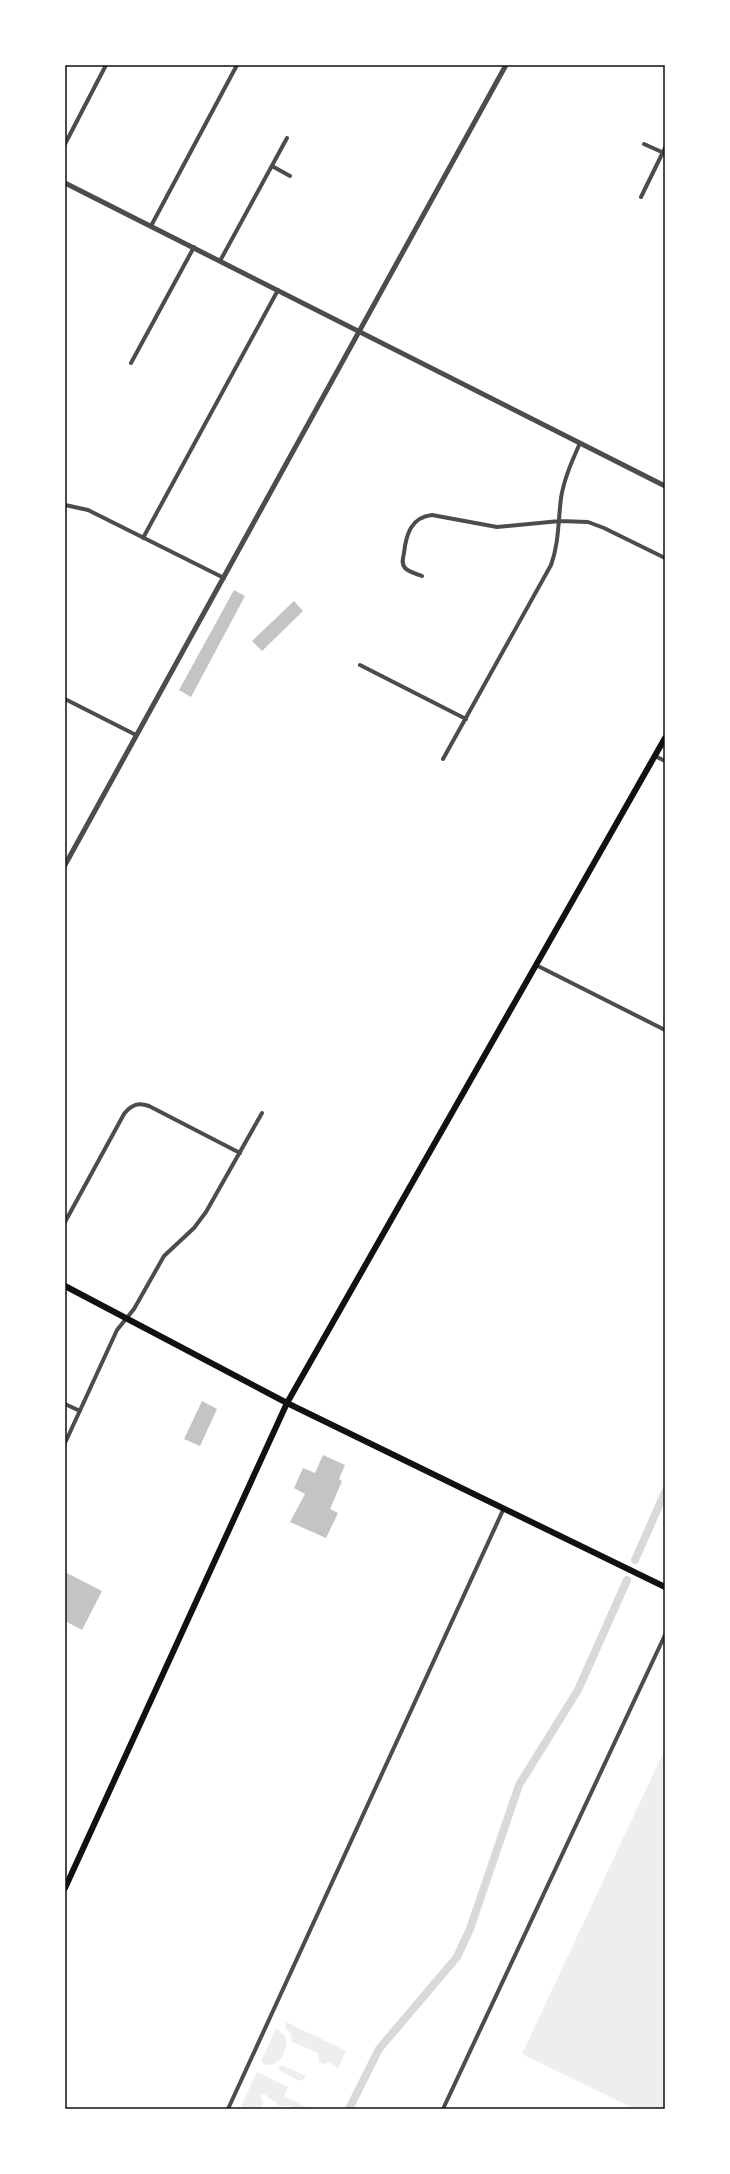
<svg xmlns="http://www.w3.org/2000/svg" width="730" height="2174" viewBox="0 0 730 2174" font-family="'Varela Round',sans-serif">
<rect width="100%" height="100%" fill="#fff"/>
<path fill="#eee" d="M665,1749v360h-30l-113,-55z
M286,2022l60,29 -8,17 -10,-6 -3,2 -6,-1 -1,-10 -26,-11 -1,-8 -6,-7z
M276,2028l9,8c5,14 -8,37 -24,26z
M282,2065l24,11 -2,3 -4,2 -20,-10 -2,-3z
M257,2072l31,15 -4,9 26,13h-15l-3,-3h-12l-16,-12 -3,1v4l3,2 -4,8h-10l-9,-3z"/>
<g fill="none" stroke-linecap="round" stroke-linejoin="round">
<path stroke="#d9d9d9" stroke-width="8" d="M635,1560l30,-68
M349,2109l30,-60 78,-92 13,-28 49,-144 59,-95 49,-110"/>
</g>
<path fill="#c4c4c4" d="M234,590l11,6 -54,101 -12,-7z
M294,601l9,10 -41,40 -10,-10z
M202,1401l15,8 -17,37 -16,-7z
M323,1455l22,10 -6,14 3,2 -12,28 8,4 -12,25 -36,-16 15,-28 -11,-6 9,-20 12,5z
M65,1572l37,19 -20,39 -17,-9z"/>
<g fill="none" stroke-linecap="round" stroke-linejoin="round">
<path stroke="#4c4c4c" stroke-width="4" d="M65,144l41,-79
M644,144l20,9
M272,166l18,10
M641,197l24,-49
M151,226l86,-161
M220,261l67,-123
M131,363l63,-116
M65,505l23,5 136,68
M143,538l135,-248
M422,576c-5,-2 -13,-4 -17,-8 -4,-4 -2,-10 -1,-15 2,-18 7,-36 28,-38l65,12 63,-6 28,1 16,6 61,30
M360,665l106,54
M65,699l71,36
M655,756l10,5
M443,759l108,-194c8,-22 7,-43 10,-67 3,-19 11,-37 19,-55
M536,965l129,65
M65,1222l59,-108c7,-9 14,-12 25,-8l91,47
M65,1404l15,7
M65,1443l52,-113 17,-21 30,-53 30,-28 12,-16 56,-99
M228,2109l276,-601
M443,2109l222,-474"/>
<path stroke="#4c4c4c" stroke-width="5" d="M65,183l600,303
M65,865l441,-800"/>
<path stroke="#111" stroke-width="6" d="M65,1286l222,117 378,184
M65,1888l222,-485 378,-665"/>
</g>
<rect width="730" height="2174" fill="none" stroke="#ffffff" stroke-width="132"/>
<rect x="66" y="66" width="598" height="2042" fill="none" stroke="#111" stroke-width="1.5"/>
</svg>
